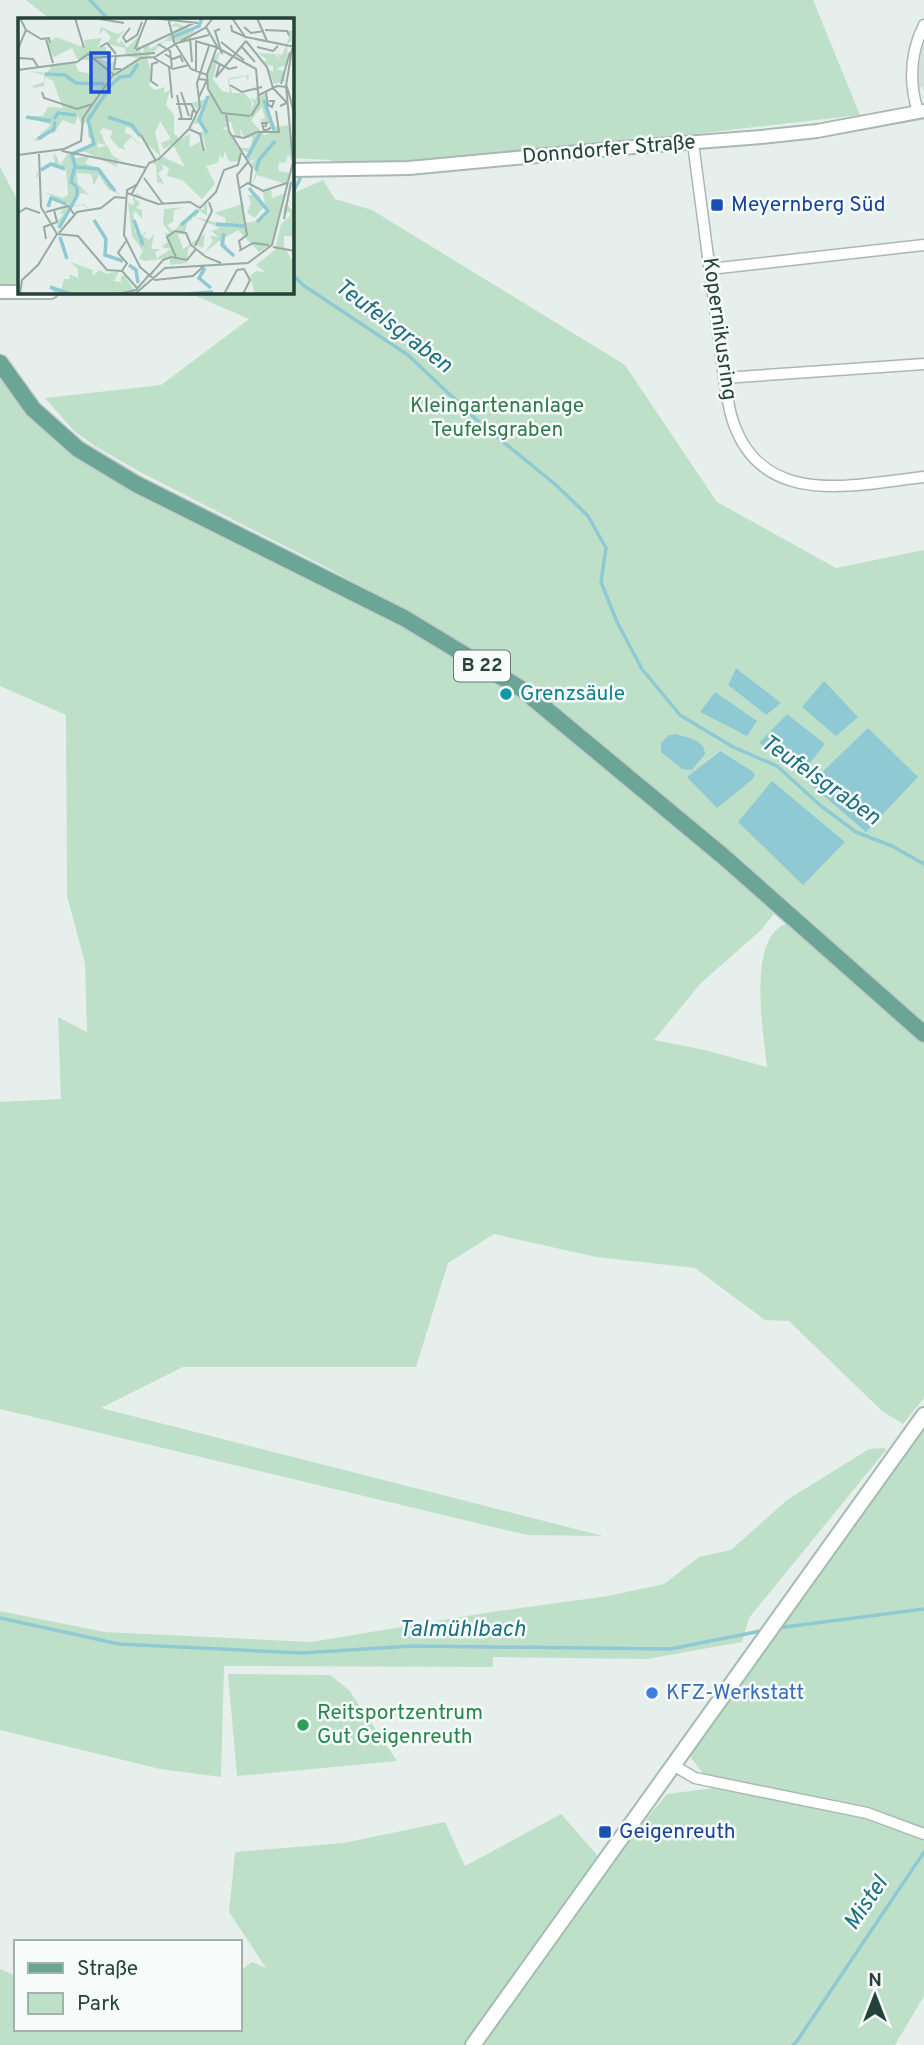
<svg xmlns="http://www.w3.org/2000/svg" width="924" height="2045" viewBox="0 0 924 2045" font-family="Overpass,sans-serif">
<rect width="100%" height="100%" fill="#e6efeb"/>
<path fill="#d4dfda" d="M924,43v47l-6,-5 1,-22z"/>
<path fill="#bfe0c8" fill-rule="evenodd" d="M26,0h787l47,115 -303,35 -212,16 -16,-6 -37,-2v-139h-242z
M0,167l19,36v80l-19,2z
M323,180l12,19 37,11 253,155 92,137 119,66 88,-18v471l-36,-29 -87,-80 -231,-195 -41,-30 -105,-66 -100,-55 -184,-94 -45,-26 -21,-15 -29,-33 116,-13 88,-66 -62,-27h105v-98zM736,668l44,35 -14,12 -38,-30zM719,751l33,20 2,4 -1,4 -36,28 -29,-30z
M0,371l119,109 305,159 109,65 170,143 71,67 -14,17 -59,52 -47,57 51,10 62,17c-3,-32 -22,-133 22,-144l135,119v356l-21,26 -21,-13 -93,-90 -24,-1 -70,-52 -99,-11 -102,-23 -46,29 -32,104h-233l-82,41 502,128 -76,-1 -527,-126v-307l61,-3 -3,-82 29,15 -2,-69 -18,-67 -1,-181 -66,-29z
M924,1426v570l-29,49h-895v-76l16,7v53h224v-58l12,-9 14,6 -37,-56 6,-60 108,-9 102,-21 20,44 96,-52 36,41 8,14 62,-75 47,-6 -28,-37z
M884,1448l2,2 -137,168 -7,24 -95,17 -154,-2v10l-269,-1 -3,111 -61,-8 -160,-39v-119l105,21 206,10 180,-30 117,-16 56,-12 35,-27 32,-7 56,-50 82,-51z
M228,1674l102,1 19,15 48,71 -160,15z"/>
<path fill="#8ec9d4" d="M736,668l45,35 -15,12 -38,-30z
M824,681l34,36 -22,19 -34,-29z
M715,692l42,29 -10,15 -47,-24z
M787,714l38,30 -23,29 -43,-30z
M868,728l50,49 -52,55 -56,-48z
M676,734c12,4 29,6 29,20l-13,16 -10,-1 -21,-17v-9l8,-8z
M720,751l32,20 3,4 -2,4 -36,29 -30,-31z
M772,781l73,61 -42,43 -65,-63z"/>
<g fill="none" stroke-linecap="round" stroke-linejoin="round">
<path stroke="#8ec9d4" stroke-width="3.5" d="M90,0l18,19
M292,157l8,22 -8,15
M292,274l11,11 105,70 72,68 76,62 32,31 18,32 -5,34 16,40 25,47 38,46 53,32 44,19 44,40 35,26 36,14 32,18
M0,1618l119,26 183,9 110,-7 258,3 96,-19
M777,1628l147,-19
M793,2045l4,-4 127,-189"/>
<g stroke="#a8b8b2" stroke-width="13">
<path id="minor" d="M918,112c-9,-29 -8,-59 6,-87
M693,143l31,235c2,12 4,25 7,37 27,95 120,70 193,62
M710,269l214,-24
M724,378l200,-14
M673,1765l22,13 172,35 57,21"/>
</g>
<g stroke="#a8b8b2" stroke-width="16">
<path id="tertiary" d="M292,170l117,-2 212,-20 140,-11 56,-6 107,-20
M0,292h51"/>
</g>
<g stroke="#a4bbb3" stroke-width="18">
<path id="secondary" d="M473,2045l451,-630"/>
</g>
<g stroke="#c2cac8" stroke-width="19">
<path id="primary" d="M0,363l33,46 45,40 58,35 268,134 119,72 201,167 200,177"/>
</g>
<use href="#minor" stroke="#fff" stroke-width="10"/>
<use href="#tertiary" stroke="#fff" stroke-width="12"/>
<use href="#secondary" stroke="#fff" stroke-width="14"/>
<use href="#primary" stroke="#6aa596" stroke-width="16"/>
</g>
<g fill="#1a4fb4" stroke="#f7fbf9" stroke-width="2.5">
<rect x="710" y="198" width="14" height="14" rx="3.5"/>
<rect x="598" y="1825" width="14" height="14" rx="3.5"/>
</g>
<circle fill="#0f9aa8" stroke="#f7fbf9" stroke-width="2.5" cx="506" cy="694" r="7"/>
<circle fill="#3f7fe0" stroke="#f7fbf9" stroke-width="2.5" cx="652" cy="1693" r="7"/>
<circle fill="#2e9e5b" stroke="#f7fbf9" stroke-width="2.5" cx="303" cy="1725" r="7"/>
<g text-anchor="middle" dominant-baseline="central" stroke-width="5" stroke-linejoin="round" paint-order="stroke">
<rect fill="#f7fbf9" stroke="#637a73" stroke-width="2" x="454" y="650.5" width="56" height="31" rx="5"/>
<g font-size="19" font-weight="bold" fill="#24423a">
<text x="482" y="666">B 22</text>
</g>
<g font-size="21" fill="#24423a" stroke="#f7fbf9">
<text transform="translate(609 150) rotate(-5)">Donndorfer Straße</text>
<text transform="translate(719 329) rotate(82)">Kopernikusring</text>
</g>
<g font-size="21" fill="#164399" stroke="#f7fbf9" text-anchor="start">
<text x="731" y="205">Meyernberg Süd</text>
<text x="619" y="1832">Geigenreuth</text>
</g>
<g font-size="21" fill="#2d7a4b" stroke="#f7fbf9">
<text x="497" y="406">Kleingartenanlage<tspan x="497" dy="24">Teufelsgraben</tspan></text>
</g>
<g font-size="21" fill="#0d838f" stroke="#f7fbf9" text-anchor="start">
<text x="520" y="694">Grenzsäule</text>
</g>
<g font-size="21" fill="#366cbe" stroke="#f7fbf9" text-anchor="start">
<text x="666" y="1693">KFZ-Werkstatt</text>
</g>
<g font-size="21" fill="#27864d" stroke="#f7fbf9" text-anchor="start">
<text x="317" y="1713">Reitsportzentrum<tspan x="317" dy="24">Gut Geigenreuth</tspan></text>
</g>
<g font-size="23" font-style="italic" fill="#1c6f80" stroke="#f7fbf9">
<text transform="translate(393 327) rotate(37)">Teufelsgraben</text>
<text transform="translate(820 781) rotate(35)">Teufelsgraben</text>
<text x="462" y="1630">Talmühlbach</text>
<text transform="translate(867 1904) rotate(-56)">Mistel</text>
</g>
</g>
<g transform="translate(18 18)">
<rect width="276" height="276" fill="#e6efeb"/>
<path d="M158,5l19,8 -15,10h-15l-18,17 5,17 -3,10 6,5 10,-3 -1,6 6,-3 -4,15 8,10v18l6,6 10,-5 -1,13 13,-6 5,14 -3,-15 -5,-8 7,-1 -7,-8 -6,1 10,-16 -3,-3 -5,15 -3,2 6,-13 -7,-6 15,-4 4,-6 -3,-18 6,-17 7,-7 -7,28 9,12 8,2 -2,-13 2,-2 19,-3 -1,6 -2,-5 -17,4 3,13h12l8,8 -1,8 3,-5 -3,-7 4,3 2,-4v-5h-4l5,-2 1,8 7,-3 -1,12 10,21 15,-2 3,39 -5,-10 -2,8 -7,1 5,-12 -6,15 1,5 11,2 -4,11 -29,-9 -5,11 4,-15 -6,-7 6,-5 -8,3 1,-9 -6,-3 -4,11 -10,1 -4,-11 -2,8 -3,-4 -2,8 -12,3 9,18 -13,15 -20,-19 -15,-4 2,-8 -8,-4 3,5 -6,4 6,11 -7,-2 -1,-17 -4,-2 8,-7 -30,-28 -4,-1 -1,6 4,1 17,15 -15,-12 -8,9 3,4 -7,-2 -9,-10 3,-7 -10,-3 -3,3 6,14 -9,-2 1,5 9,-3 5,10 16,10 -10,-5 -1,7 -31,-15h-11v6l15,-2 -5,7 17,7 7,15 12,10 -13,-6 -9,-14 -5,10 -3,-11 -14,-1 1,11 11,11 -8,-2 -12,13 15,-2 6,6 -7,-5 -15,2 -9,21 -3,-6 8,-8h-4l5,-9 -20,-13 18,6 5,-3 -2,-26 -17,-4 -7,5h-3l-1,6 -3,2 4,-9 16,-7 -3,-7 3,2v-5l5,13 8,-12 23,-6 3,-7 -6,-3v-17l-6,6 -4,-10 -4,9 -11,-5 -9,13h-6l-7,7 -8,1 18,-16 -25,-9h17l5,-9 15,1 -10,-27 -8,-4 -1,9 -10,2 -2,-2 12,-4v-7l-15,-4 18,2 6,-9 22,-1 3,8 14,3 -3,-14 -12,-1 -5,-11 -18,9 -7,-13 9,-7 29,11 -1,-8 18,-2 -4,9h8l1,8 -9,2 12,7 5,-4 -2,9 6,2 19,-13 -12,-2 -1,-8 -18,-4 4,-7 -7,-7 -5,4 2,-7 17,7 7,-4 -9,11 4,3 1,-4 6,8 14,-14 -3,11 5,11 1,-10 5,-1v4l15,-8 16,-14 -10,-1zM244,89l3,11 -6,2 6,2 -1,4 2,-4 5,2 -4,5 5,-1 -1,5 -7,2 -13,-15zM142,103l11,18 -10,4 3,6 9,-5 12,23 -24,-11 -6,-23zM207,104h6l4,13 6,3 -1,-10 4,10 9,-1 -3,11h-12l-9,-18 -7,-1 6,-3zM276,8l-1,14 -6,4 1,20 -12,5 8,2 1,10 -11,3 -6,-15 5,3v-6l-9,-2 2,-5 -8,-6 17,1 6,6 -4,-6 5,1 7,-17 -3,-8 7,1zM253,170l1,10 14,-5 -15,52 -12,7 -21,-22 -15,9 6,12 -10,-10 -15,12 9,-12 -3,-5 9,1 -8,-6 9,-3 -28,-12 -1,5h-7l10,-10 11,-2 -2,-2 4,-4v13l-7,-5 -5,6 31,8 -1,-7 -11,-5 29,-9 2,19 12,-2 9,-5 -3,-25zM119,175l6,4h-8l-1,1 6,5 -4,5 6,2v9l-7,-8 -2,4 1,3 1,13 7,4 3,-3h2l-4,4 6,4 4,-5 -6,-1 7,1 -3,14h10l-6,3 2,6 14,-9 -10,-2 7,-5 -3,-9h5l-7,-9 1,-15 20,-2 -10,3 -1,12 -6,3 7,7 8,-11h6l-4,13h-6l5,15 22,-15 -2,14 -9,-4 -6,5 -1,14 -17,2v-7l-26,3 -5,-3 4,-7 -11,-15 -4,-33 6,2 -1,-8zM230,177h10l7,10 -10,13 -8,-5 4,-10zM267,186l9,7v25h-10v10l7,13 3,-3v38h-39l-5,-18 6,-5 9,1 -9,-7 19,-15 6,-26 9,-8v-4l-7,1zM52,244l23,8 -1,6 8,-6 6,4 13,-3 -5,10 7,1v-7l4,1 11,17 -81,1 -5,-7 11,3 3,-11h6l-1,-5 9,4v-9z" fill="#bfe0c8" fill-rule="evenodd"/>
<path fill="none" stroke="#8ec9d4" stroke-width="3.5" d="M155,19l26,-11 3,-8M27,56l20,1 11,8 28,1M91,69l11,-10 10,-1 8,-12M246,82l10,30M8,99l25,4M90,99l24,8 8,11M36,101l4,-6 18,2M189,115l-8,-13 9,-24M20,121l16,-10 1,-8M229,140l13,-25M58,149l22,2 17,22M23,152l10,-6 14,5M238,153l3,-11 16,-19M58,168l-5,-4 4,-16 -3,-12 22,-10 -6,-24 20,-30M231,170l19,23 -11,11M30,189l3,-9 15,6M76,202l12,19 -1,16 18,6M116,202l9,25M198,206l28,2M163,207l17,-15M41,210l18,-32v-10M206,215l-2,12 12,11M42,219l7,22M111,247l7,5 2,13M187,250l-6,10 12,10M32,269l20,7M168,276l27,-2"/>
<path fill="none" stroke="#98aaa4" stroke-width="2" d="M57,0l9,30M133,0l47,5M150,0l6,24 17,27 16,6 1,14 14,24 28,3M214,0l14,20M239,0l10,23M82,1l24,4M213,7l1,6 14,6M188,9l12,21M226,9l7,6 13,-2M112,10l-7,9 3,5 11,-7 5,-13M202,11l-5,2 7,23M8,12l15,9 8,-1 1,5M247,12l22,1 2,4M228,19l49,10M172,20l2,24M28,21l7,24M163,23l24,-13 8,-10M177,23l21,6M228,23l21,26 6,21M178,24v29M203,24l23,18M140,26l12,7 2,16M223,28l14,16M82,29l7,-4 9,11M198,29l40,22 3,34 -8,13M239,29l16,4 5,-5M0,31l8,-19 -6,-12M117,31l12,-31M118,32l58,-27M147,36l8,5 7,-3 3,6M98,37l-2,14h7M0,40l15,1 5,8M74,40l63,-5M136,40l19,11 16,-4M213,41l15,-18M194,42l17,9 8,-2M140,44l-6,2 -1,17 7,5M202,45l-4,14 15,-18M151,49l3,31M0,52l59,-8 11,-8 26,21 27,-17 14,-1 22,-14 32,-8M189,56l10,-27M263,66l9,-32M212,67l12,7 20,-5M255,70l14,15 -7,3M24,74l2,6 33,11 16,-5M163,74l8,24M248,75l2,12 4,2 2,-6h-5M159,77l5,25M241,77l18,-9 10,1 8,29M181,79l8,-17 -8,-1M158,86h15l5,9M208,97l3,16 23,37 -2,16M160,101h13l2,-9M247,109l2,-4h-5l2,8 7,-3M171,111l11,-22 -3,-24 12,-37M171,111l11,5 4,17M123,117l15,26M215,118l11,2 13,-6h22l-3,-21M44,133l85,17M0,137l46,-6 17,-8 2,-23 30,-43M126,160l19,26M120,166l-11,6 -3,45 16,32 15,13 38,-4 12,-11M222,170l8,-5 15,8 24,-8M109,175l31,11 32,-2 10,6 16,-16 8,-22 14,-5 3,-12M113,177l18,-32 10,-4 30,-30M28,194l22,-6 6,8M0,195l8,-5 14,5M266,201l7,-37M41,215l18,-21 24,-4 14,-11 11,1M39,216l21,2 29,34 15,1 15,17M28,221l-2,-12 13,-5 -3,-12M177,228l17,-35 -3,-9M255,229l22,4M223,232l-2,-9 8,-6 -10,-60 11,-13M221,233l14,-8 16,2M158,239l-9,-20 8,-6 11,2 5,12 15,12 15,6M219,252l7,-1 6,11 -7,14M104,253l5,-8 -9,-10 8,-12M132,257l13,-15 8,-3 16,3 9,-11M2,276l2,-14 16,-15 19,-31 -16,-27 -2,-53M100,276l18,-4 13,-15M117,276l30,-26 83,-5 24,-18 21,-83 -7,-76 9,-55M206,276l13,-24"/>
<path fill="#1d4ed8" fill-opacity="0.15" stroke="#1d4ed8" stroke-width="3.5" d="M73,35h18v39h-18z"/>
<rect width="276" height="276" fill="none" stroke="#24423a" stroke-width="3.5"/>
</g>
<rect x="14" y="1940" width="228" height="91" fill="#f7fbf9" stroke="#a3b1ad" stroke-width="2"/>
<rect x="28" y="1963" width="35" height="10" fill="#6aa596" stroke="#a3b1ad" stroke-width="2"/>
<text x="77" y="1975" font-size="21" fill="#24423a">Straße</text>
<rect x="28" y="1993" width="35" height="21" fill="#bfe0c8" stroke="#a3b1ad" stroke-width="2"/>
<text x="77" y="2010" font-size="21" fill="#24423a">Park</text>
<g transform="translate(875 1996)" stroke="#f7fbf9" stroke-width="5" paint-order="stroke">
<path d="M0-5L12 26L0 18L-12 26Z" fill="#24423a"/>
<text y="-10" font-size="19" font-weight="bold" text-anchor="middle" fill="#24423a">N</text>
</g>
</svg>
